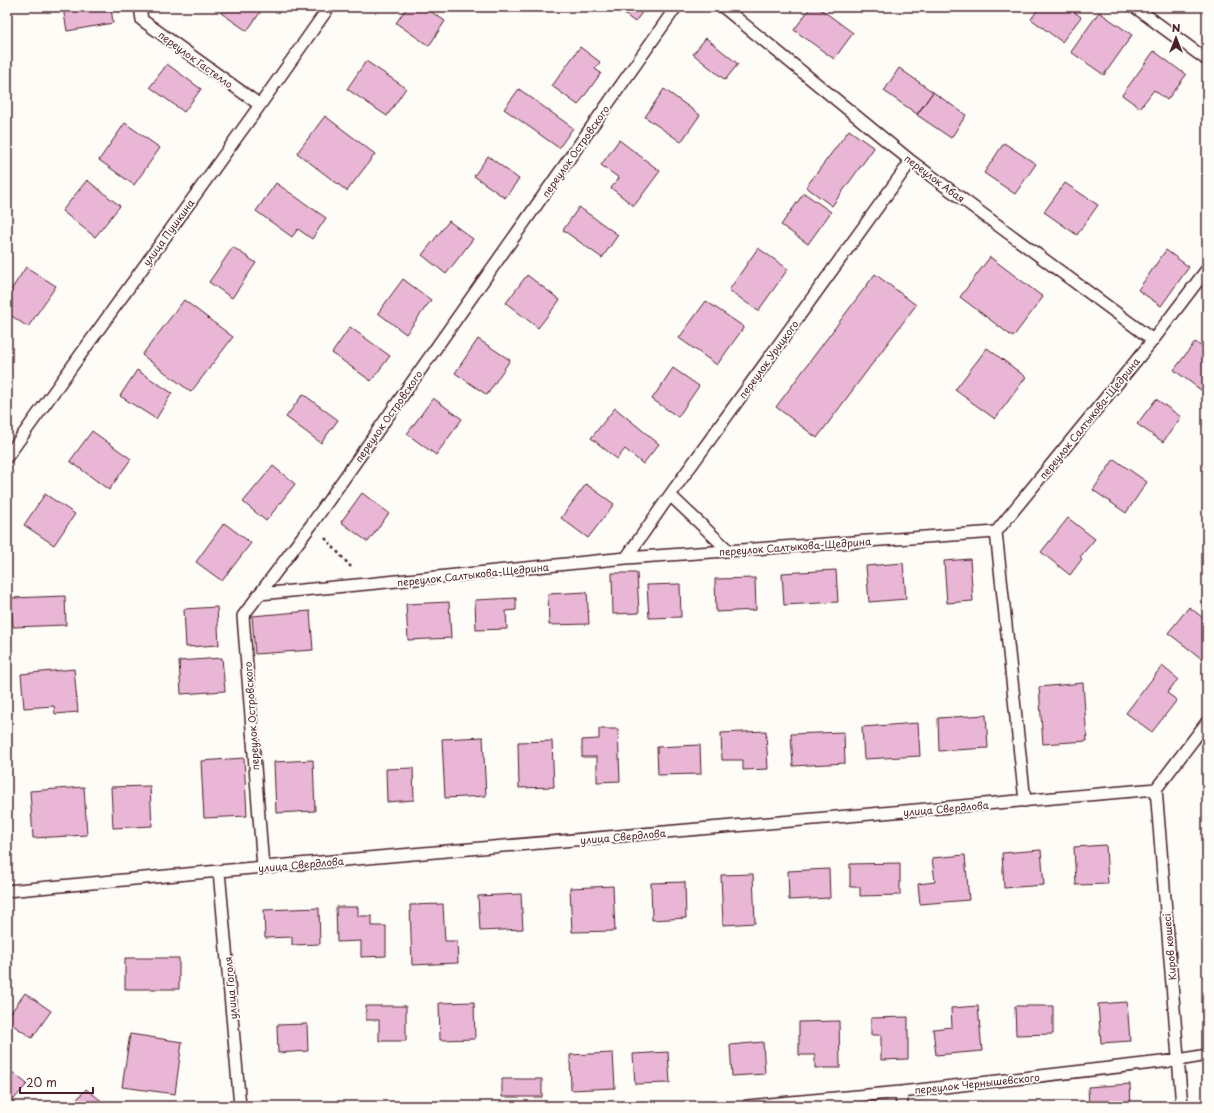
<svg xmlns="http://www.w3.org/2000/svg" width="1214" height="1113" viewBox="0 0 1214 1113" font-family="'Playpen Sans',sans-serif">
<rect width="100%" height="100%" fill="#fdfcf7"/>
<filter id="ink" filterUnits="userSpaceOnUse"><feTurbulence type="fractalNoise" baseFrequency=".025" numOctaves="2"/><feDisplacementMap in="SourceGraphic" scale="8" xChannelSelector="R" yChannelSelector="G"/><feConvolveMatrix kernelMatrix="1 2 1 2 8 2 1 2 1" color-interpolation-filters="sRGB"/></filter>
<g filter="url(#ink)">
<path fill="#e9b7d5" stroke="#4a1f2b" d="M69,7h42l2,16 -46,8 -4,-23z
M226,7h38l-17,24 -26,-18z
M407,7h17l21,14 -16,25 -33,-23z
M615,7h31l-11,15z
M811,7h7l35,26 -19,26 -40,-29z
M1040,7h36l-3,4 8,6 -19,25 -31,-23z
M1099,12l33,23 -28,40 -33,-23z
M706,38l32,26 -13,16 -32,-26z
M580,47l20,15 -5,7 6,4 -23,32 -26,-19z
M1154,51l32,24 -19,25 -13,-10 -14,18 -18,-13z
M366,61l40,27 -19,28 -40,-27z
M167,64l34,25 -17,23 -34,-25z
M899,68l34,24 -16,22 -33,-23z
M519,89l54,39 -14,20 -55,-39z
M664,89l36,26 -19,27 -36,-25z
M933,92l33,23 -15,23 -34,-23z
M325,116l50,38 -28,37 -50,-38z
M125,123l35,25 -26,37 -35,-25z
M849,130l25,18 -42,58 -26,-19z
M619,140l41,31 -26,35 -23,-18 8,-10 -18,-13z
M1004,143l32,21 -21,30 -31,-21z
M488,156l31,23 -14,19 -31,-22z
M87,180l33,26 -25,31 -33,-26z
M276,183l50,35 -14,21 -14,-10 -6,8 -36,-26z
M1065,183l33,22 -21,30 -33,-23z
M804,193l27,19 -23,32 -27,-19z
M579,207l39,28 -16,23 -39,-28z
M449,221l24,18 -27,35 -24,-19z
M233,247l23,16 -24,35 -23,-16z
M758,248l30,21 -30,42 -29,-21z
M1166,250l23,17 -28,39 -23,-16z
M990,257l53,40 -30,40 -53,-40z
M26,267l30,19 -28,41 -21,-14v-26l4,3z
M875,274l41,31 -99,133 -41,-31z
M527,275l33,25 -22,28 -32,-25z
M403,279l28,21 -25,34 -28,-21z
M184,300l49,37 -42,55 -49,-37z
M706,301l38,26 -27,38 -38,-27z
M350,327l40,29 -19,25 -39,-28z
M478,339l32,21 -23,35 -32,-22z
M1195,342l12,8v41l-2,2 -31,-23z
M987,348l39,29 -31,42 -40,-29z
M673,368l26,18 -21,31 -26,-18z
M137,370l35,23 -16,26 -36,-23z
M303,394l35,26 -17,23 -35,-26z
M433,398l29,21 -26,36 -29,-21z
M1156,399l25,18 -18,25 -26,-18z
M615,408l44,36 -16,20 -18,-15 -8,10 -26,-21z
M92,431l39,28 -22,31 -39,-29z
M1114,459l33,23 -21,31 -33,-23z
M273,466l22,18 -29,37 -23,-19z
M586,484l28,20 -26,34 -27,-20z
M362,493l27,20 -21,29 -27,-20z
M45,494l30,20 -21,31 -30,-20z
M1068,518l27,21 -15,18 2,2 -12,16 -29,-23z
M224,523l27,20 -29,38 -26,-19z
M970,559l3,42 -26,2 -3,-42z
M903,563l3,36 -37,3 -3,-36z
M836,570l2,32 -54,3 -2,-32z
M612,573h25l2,40 -26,1z
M755,578l1,32 -40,2 -1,-33z
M680,584l1,33 -32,1 -2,-33z
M587,592l2,32 -40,1 -1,-31z
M1207,592v15l-7,-5z
M65,596l1,29 -53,2 -2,-29z
M516,598v12l-10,1 1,18 -31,1 -1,-30z
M449,602l2,36 -43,2 -2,-36z
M217,607l2,38 -33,2 -2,-38z
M1189,607l18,14v40l-1,1 -38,-29z
M310,611l3,39 -58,4 -3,-38z
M222,658l3,33 -44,3 -2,-33z
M1162,666l16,13 -11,14 10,7 -25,32 -26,-19z
M74,669l4,43 -23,2 -1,-8 -30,2 -3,-34z
M1083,683l4,58 -44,3 -4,-57z
M986,715l2,33 -49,3 -1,-33z
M918,723l2,33 -56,3 -2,-32z
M599,729h19l2,52 -23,1v-25h-15v-17l17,-1z
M766,731l2,38 -25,1v-10h-21l-1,-27z
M844,732l1,31 -52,3 -2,-32z
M483,737l3,59 -41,2 -3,-59z
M552,741l2,46 -35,1 -1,-46z
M700,745l1,29 -43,1 -1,-28z
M244,758l3,58 -43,2 -3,-57z
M313,760l2,51 -39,2 -2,-51z
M413,768l1,32 -27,2 -1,-33z
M150,786l2,40 -39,2 -2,-41z
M84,787l3,48 -54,3 -3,-47z
M1106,845l2,39 -32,1 -2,-38z
M1041,850l3,35 -40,3 -2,-35z
M965,855l4,45 -49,4 -2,-20 17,-2 -3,-24z
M900,863v32l-40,1v-9h-10v-23z
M829,869l1,29 -41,2 -1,-29z
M753,874l2,49 -32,2 -2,-50z
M685,882l1,36 -34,2 -1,-37z
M613,886l2,45 -43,1 -2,-44z
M521,894l2,35 -43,2 -2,-35z
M443,904l2,37h12l1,22 -46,2 -2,-60z
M336,907h22v9h14v10h14v30l-25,1v-16l-24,1z
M319,908l1,36 -28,1v-8l-27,1 -1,-28z
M125,958h54v31h-54z
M25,993l26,18 -19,27 -25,-17v-3z
M474,1002l1,37 -35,1 -1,-37z
M1127,1002l3,39 -29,2 -3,-39z
M366,1006h40v35h-27v-21h-13z
M978,1006l4,45 -46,4 -3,-26 19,-2 -1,-19z
M1015,1006h38v28l-37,1z
M908,1017v42l-27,1v-25h-10v-17z
M839,1021l1,47h-25v-13h-16v-33z
M307,1024l1,27 -30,2 -1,-28z
M130,1034l52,8 -7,52 -53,-7z
M763,1042l2,32 -33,2 -2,-31z
M668,1052l2,31 -35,1 -2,-30z
M613,1053l2,35 -44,2 -1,-35z
M7,1068l20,16 -19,22h-1z
M502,1079h40v18h-40z
M1130,1084l1,22h-42l-1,-19z
M86,1089l22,17h-35l-1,-1z"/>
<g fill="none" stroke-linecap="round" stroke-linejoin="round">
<g stroke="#4a1f2b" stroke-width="14">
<path id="service" d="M140,7l2,13 118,85
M723,7l188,154 242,179
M1135,7l72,53
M7,457l253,-352 69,-98
M670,495l58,55
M996,532l29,269
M626,558l44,-63 241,-334
M259,594l108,-10 259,-26 370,-26 157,-192 54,-71
M1156,789l26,317
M263,867l-20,-251 69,-92 364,-517
M219,871l21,235
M7,891l212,-20 937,-82 51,-67
M901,1092l1,14
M747,1106l154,-14 278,-32 28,-5"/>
</g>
<path stroke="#4a1f2b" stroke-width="2.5" stroke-dasharray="3 3" stroke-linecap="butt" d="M325,538l26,29"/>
<use href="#service" stroke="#fdfcf7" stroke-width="11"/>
</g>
</g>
<g text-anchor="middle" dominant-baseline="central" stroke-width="3.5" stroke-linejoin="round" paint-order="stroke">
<g font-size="10" fill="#4a1f2b" stroke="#fdfcf7">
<text transform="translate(196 59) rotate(36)">переулок Гастелло</text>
<text transform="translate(575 151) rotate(-55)">переулок Островского</text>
<text transform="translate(935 178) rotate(37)">переулок Абая</text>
<text transform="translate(168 232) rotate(-54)">улица Пушкина</text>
<text transform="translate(768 359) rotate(-54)">переулок Урицкого</text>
<text transform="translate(388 416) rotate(-55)">переулок Островского</text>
<text transform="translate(1089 418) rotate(-51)">переулок Салтыкова-Щедрина</text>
<text transform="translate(795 546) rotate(-4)">переулок Салтыкова-Щедрина</text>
<text transform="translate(473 574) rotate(-6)">переулок Салтыкова-Щедрина</text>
<text transform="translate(251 716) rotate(-94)">переулок Островского</text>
<text transform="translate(946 808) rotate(-5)">улица Свердлова</text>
<text transform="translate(623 836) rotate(-5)">улица Свердлова</text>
<text transform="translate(301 864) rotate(-5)">улица Свердлова</text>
<text transform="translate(1169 947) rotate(-95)">Киров көшесі</text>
<text transform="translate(230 988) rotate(-95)">улица Гоголя</text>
<text transform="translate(977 1083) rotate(-6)">переулок Чернышевского</text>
</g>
</g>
<rect width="1214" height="1113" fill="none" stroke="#fdfcf7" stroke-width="24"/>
<rect x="12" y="12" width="1190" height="1089" fill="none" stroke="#4a1f2b" stroke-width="1.5" filter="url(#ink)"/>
<g transform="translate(1176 38)" stroke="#fdfcf7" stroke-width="3" paint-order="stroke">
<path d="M0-3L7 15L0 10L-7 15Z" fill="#4a1f2b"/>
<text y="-6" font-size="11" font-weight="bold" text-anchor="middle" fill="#4a1f2b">N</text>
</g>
<path d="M20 1087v6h73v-6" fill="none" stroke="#4a1f2b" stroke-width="2"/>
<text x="26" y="1087" font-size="12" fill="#4a1f2b" stroke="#fdfcf7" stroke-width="3" paint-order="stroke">20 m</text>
</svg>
